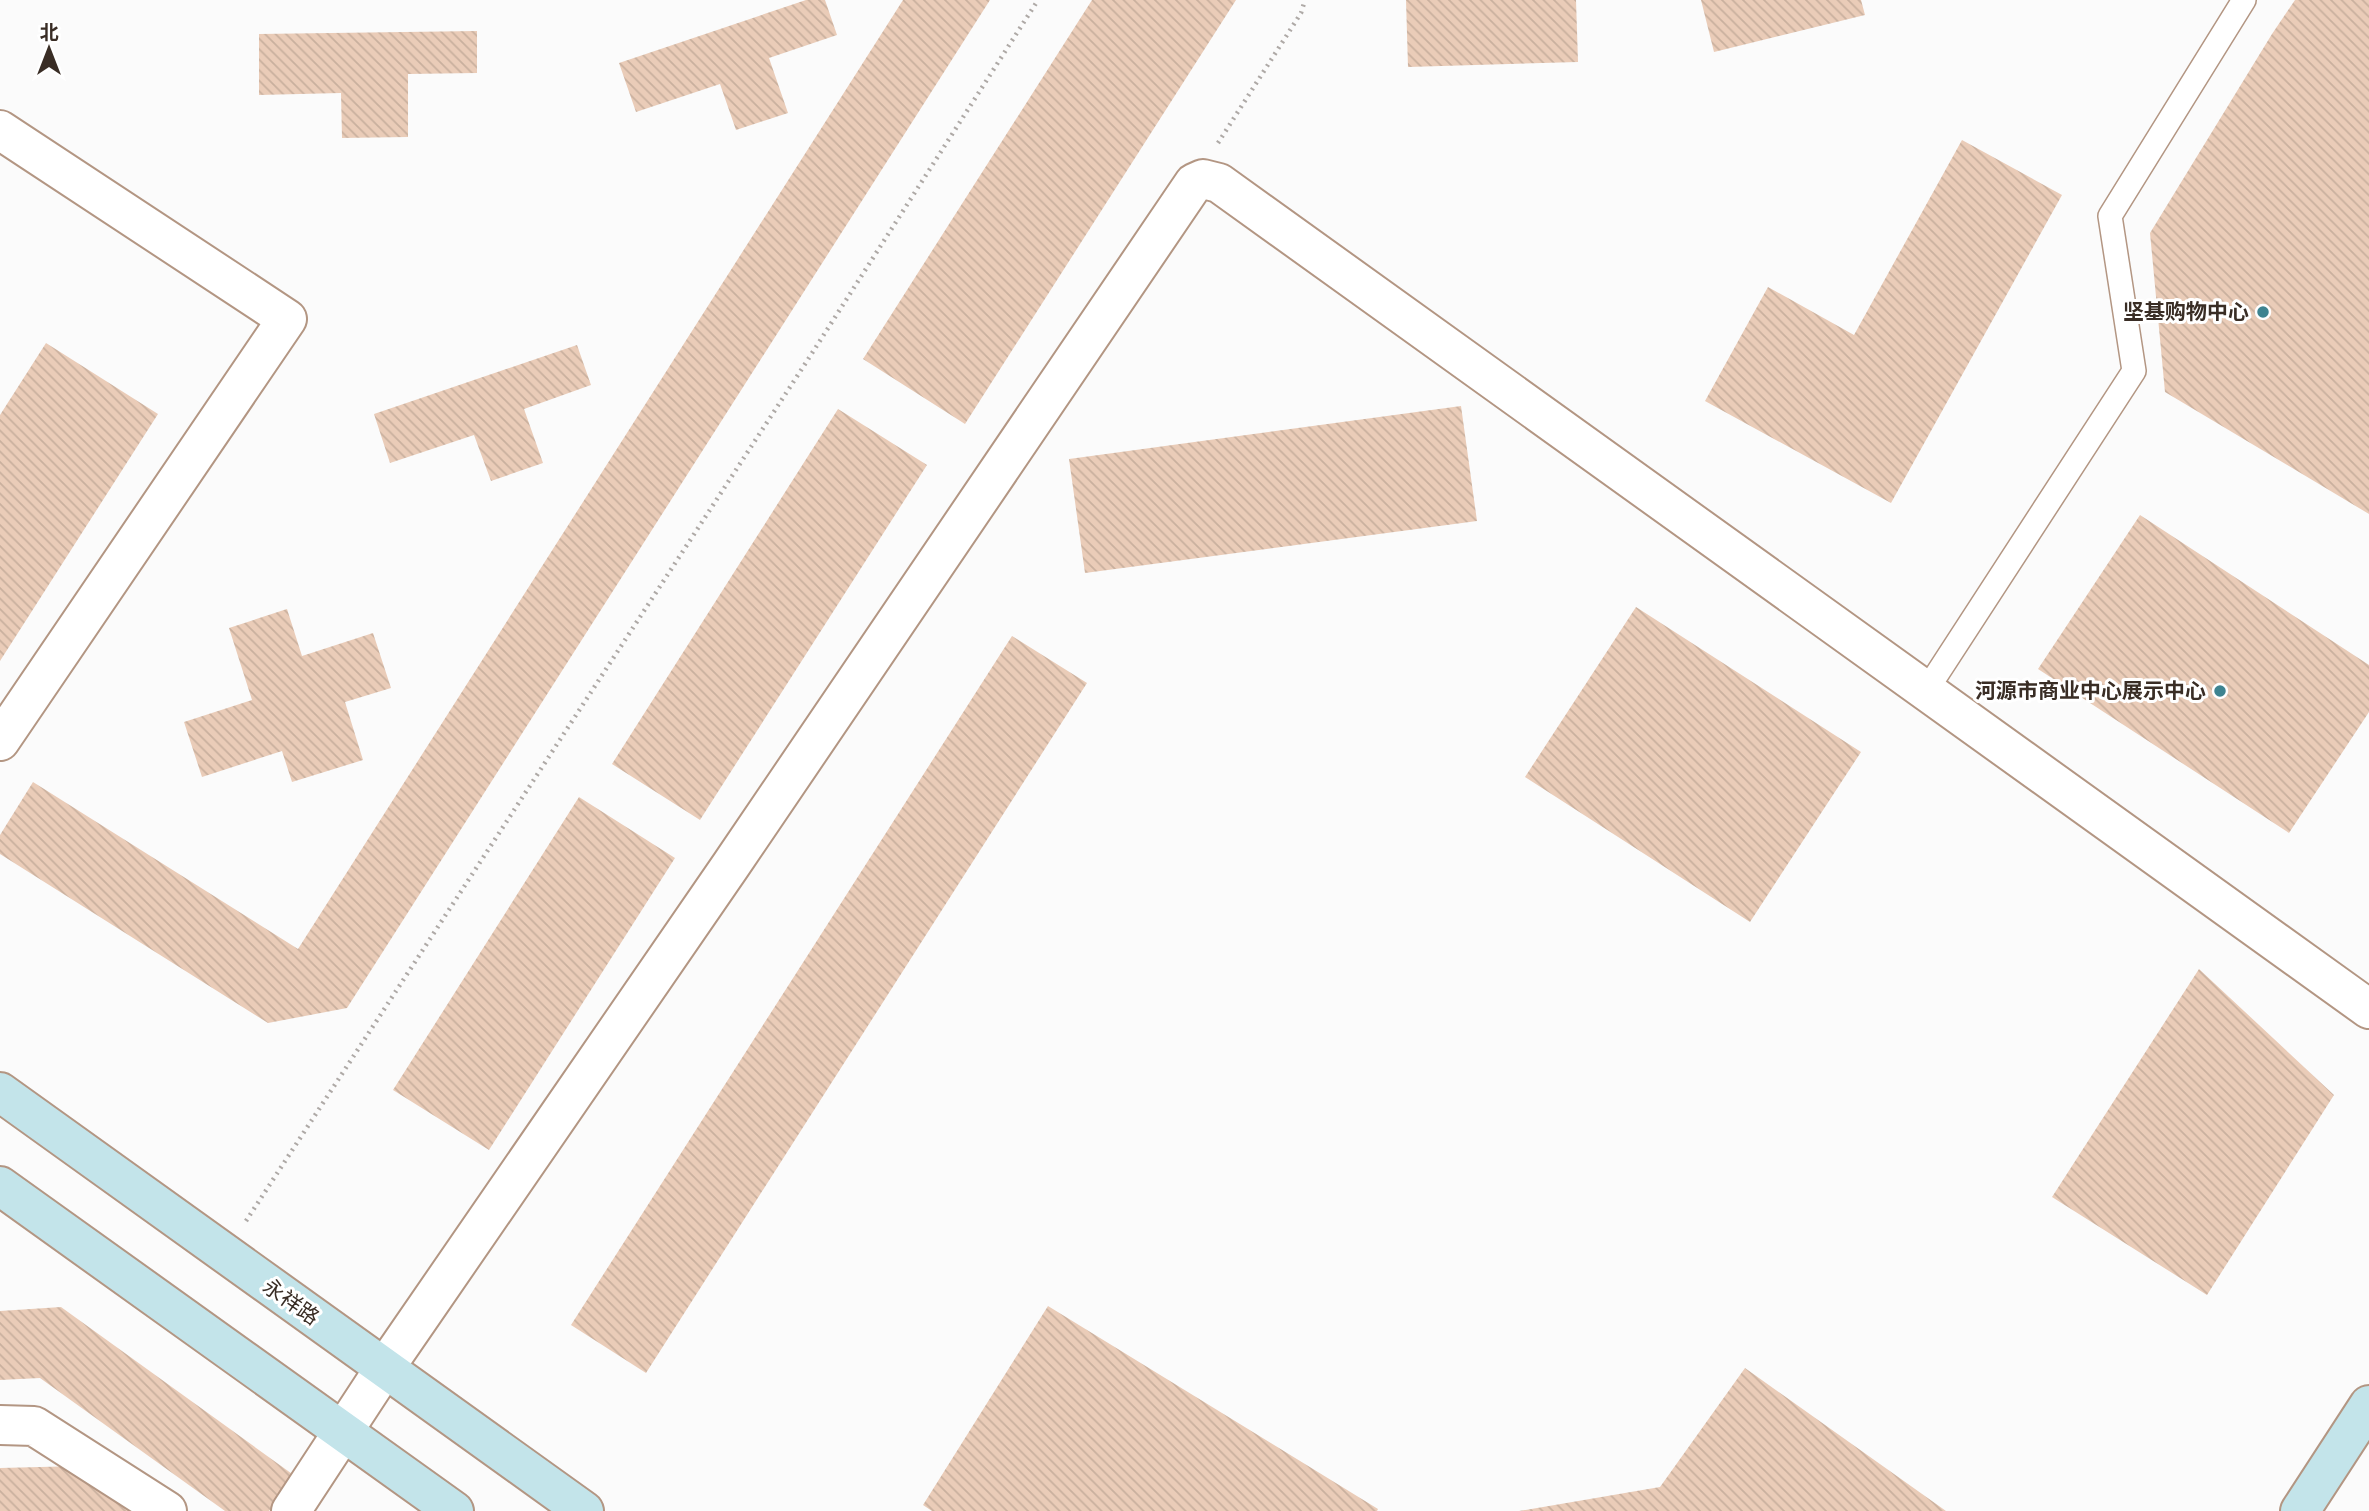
<svg xmlns="http://www.w3.org/2000/svg" width="2369" height="1511" viewBox="0 0 2369 1511" font-family="Bitter,'Noto Sans SC',serif">
<defs>
<pattern id="building-back-hatch" width="6" height="6" patternUnits="userSpaceOnUse" patternTransform="scale(1.75)"><rect width="6" height="6" fill="#eaccb8"/><path d="M-1 5l2 2M0 0l6 6M5-1l2 2" fill="none" stroke="#c9b09e"/></pattern>
</defs>
<rect width="100%" height="100%" fill="#fbfbfb"/>
<path fill="url(#building-back-hatch)" d="M806,0h19l12,35 -68,23 19,55 -52,17 -16,-46 -84,28 -17,-49z
M903,0h87l-643,1008 -79,15 -268,-169v-19l33,-53 265,167z
M1092,0h144l-271,424 -102,-65z
M1406,0h170l2,62 -170,5z
M1701,0h160l4,15 -151,37z
M2295,0h74v514l-204,-122 -15,-159 122,-199z
M477,31v42l-69,1v63l-66,1 -1,-45 -82,2v-61z
M1962,140l100,55 -171,308 -186,-102 63,-114 86,48z
M46,343l112,71 -158,247v-246z
M577,345l14,40 -67,24 19,54 -52,18 -17,-46 -84,28 -16,-49z
M1461,406l16,115 -392,52 -16,-114z
M838,409l89,56 -227,355 -88,-56z
M2140,515l229,150v47l-80,121 -251,-164z
M1636,607l225,145 -111,170 -225,-145z
M287,609l15,47 71,-23 18,55 -46,14 18,58 -71,22 -10,-31 -80,26 -18,-55 68,-22 -23,-72z
M1012,636l75,47 -441,690 -75,-48z
M579,797l96,61 -186,292 -96,-60z
M2199,969l135,126 -127,200 -155,-98z
M1048,1306l330,203 -1,2h-445l-9,-6z
M61,1307l234,169 -26,35h-44l-185,-133 -40,2v-69z
M1745,1368l201,143h-427l141,-24z
M80,1466l63,45h-143v-43z"/>
<g fill="none" stroke-linecap="round" stroke-linejoin="round">
<g stroke="#b39683" stroke-width="26">
<path id="lane" d="M1926,691l208,-320 -24,-155 134,-216"/>
</g>
<g stroke="#b39683" stroke-width="42">
<path id="street" d="M0,130l287,189 -287,422
M0,1425l34,1 133,85
M291,1511l93,-142 347,-504 463,-682 9,-4 16,4 1150,826"/>
</g>
<g stroke="#b39683" stroke-width="42">
<path id="secondary" d="M0,1092l584,419
M0,1186l454,325
M2300,1511l69,-106"/>
</g>
<path stroke="#aea9a6" stroke-width="4.5" stroke-dasharray="2 5" stroke-linecap="butt" d="M1218,143l83,-130 4,-13
M246,1221l561,-860 231,-361"/>
<use href="#lane" stroke="#fff" stroke-width="23"/>
<use href="#street" stroke="#fff" stroke-width="38"/>
<use href="#secondary" stroke="#c3e4ea" stroke-width="38"/>
</g>
<g fill="#3e8390" stroke="#fff" stroke-width="2.5">
<circle cx="2263" cy="312" r="7"/>
<circle cx="2220" cy="691" r="7"/>
</g>
<g text-anchor="middle" dominant-baseline="central" stroke-width="6" stroke-linejoin="round" paint-order="stroke">
<g font-size="21" font-weight="bold" fill="#392d25" stroke="#fff" text-anchor="end">
<text x="2249" y="312">坚基购物中心</text>
<text x="2206" y="691">河源市商业中心展示中心</text>
</g>
<g font-size="21" fill="#392d25" stroke="#fff">
<text transform="translate(291 1302) rotate(35)">永祥路</text>
</g>
</g>
<g transform="translate(49 49)" stroke="#ffffff" stroke-width="5" paint-order="stroke">
<path d="M0-5L12 26L0 18L-12 26Z" fill="#392d25"/>
<text y="-10" font-size="19" font-weight="bold" text-anchor="middle" fill="#392d25">北</text>
</g>
</svg>
